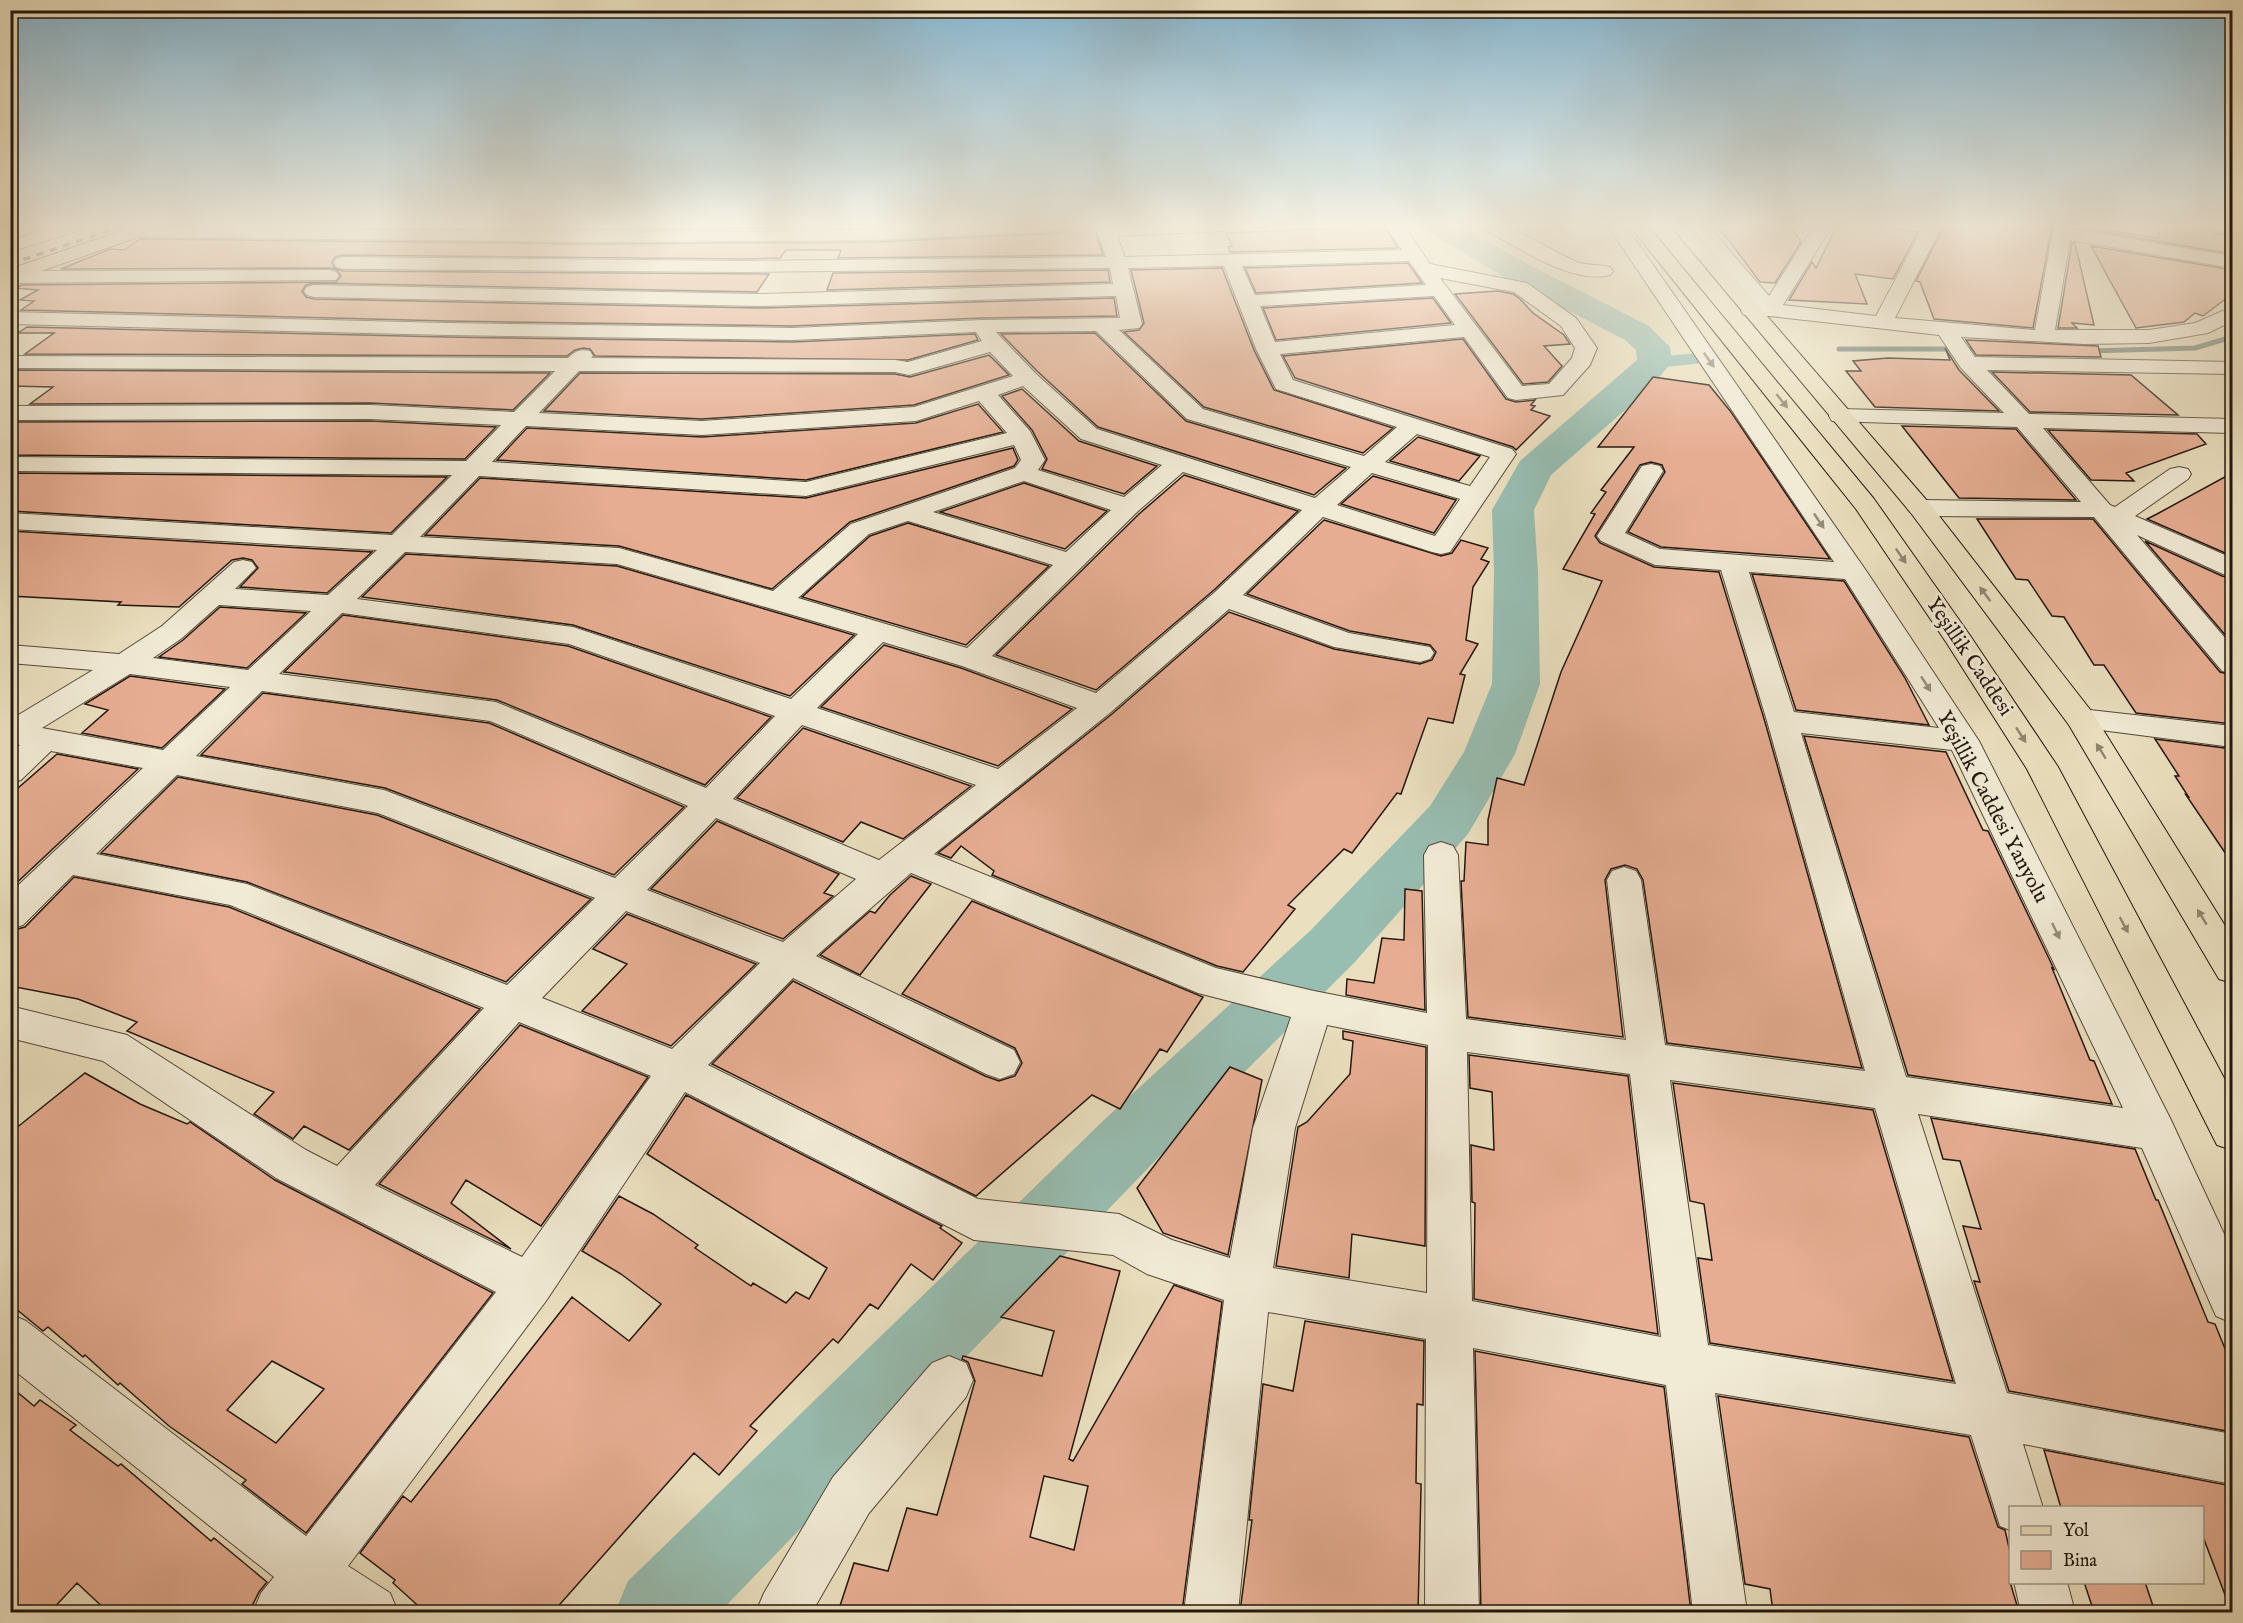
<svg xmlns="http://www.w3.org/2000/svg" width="2243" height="1623" viewBox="0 0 2243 1623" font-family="'IM FELL English',serif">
<rect width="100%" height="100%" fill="#eadfbf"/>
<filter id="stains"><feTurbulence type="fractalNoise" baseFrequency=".00333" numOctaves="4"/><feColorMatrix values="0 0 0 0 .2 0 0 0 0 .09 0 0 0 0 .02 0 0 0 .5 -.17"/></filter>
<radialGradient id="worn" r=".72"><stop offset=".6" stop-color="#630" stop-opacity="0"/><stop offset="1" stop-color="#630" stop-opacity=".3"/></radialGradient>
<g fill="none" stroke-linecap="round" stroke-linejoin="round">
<path stroke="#697b6f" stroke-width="5" d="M1839,349h144
M2089,351l106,-3 37,-11"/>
<path fill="#98bdb1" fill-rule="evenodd" d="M1696,353l7,2 3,4 -3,4 -48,5 -7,-2 -3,-4 3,-4z"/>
<path fill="#98bdb1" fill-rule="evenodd" d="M1424,226h36l64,36 125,64 21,21 2,15 -23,27 -98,86 -17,35 4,63 2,111 -25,70 -47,80 -115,130 -200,199 -433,449h-105l13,-31 477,-462 206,-189 119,-124 34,-54 28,-68 2,-111 -2,-63 28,-49 117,-101 -1,-10 -11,-10 -123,-64 -73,-44z"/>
</g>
<path fill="#e6ad92" stroke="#23170c" stroke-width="1.5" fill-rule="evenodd" d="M363,226l175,1 338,-1 -226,4 -289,-2z
M1071,226l23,1 9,28 -265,3 3,-8h-55l-6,8 -35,1 -402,-4 -8,2 -3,5 2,6 9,3 426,3 -12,18 -443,-9 -8,2 -4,6 4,6 8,2 446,9 354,-10 3,18 -135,2 -190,8 -345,-5 -426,-11 13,-9 -14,-1 18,-10 -23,-2 7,-3 314,-3 5,-6 -4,-6 -8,-2 -268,1 49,-20 14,1 16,-11 472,5 267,-2 181,-9 8,-2z
M1384,226l14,22 -168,4 -2,-5 4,-1 -6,-13z
M1718,226h73l10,16 -26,41 -15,-1z
M1837,226h46l35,6 -25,47 -38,-5 12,30 -78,-4 23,-38 4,6z
M1944,226h108l-19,102 -99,-9 -14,-37 -4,-1z
M2080,226l78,12 2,-12h50l5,7 17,3v18l-151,-26z
M2072,243h3l19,82 -22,-2 5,5h-19z
M2091,246l141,24v24l-29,22 -8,-3 -11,9 -48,6z
M1408,263l14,20 -166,10 -11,-25z
M1222,268l32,82 20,40 119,38 -30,25 -159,-46 -80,-75 15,-2 5,-7 -13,-53z
M1108,270l2,12 -283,8 6,-17z
M1498,291l15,3 7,5 13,14 31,22 6,9 -26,2 18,20 -14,16 -25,2 -68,-90z
M1433,298l18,25 -175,17 -13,-32z
M27,327l420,10 345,5 183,-8 3,6 -70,20 -313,-4 -5,-7 -7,-1 -8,2 -8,6 -542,-2 29,-21h-36z
M1095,333l91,88 160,47 -32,27 -216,-68 -61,-56 -36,-37z
M1463,339l43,60 10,3 19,-2 -4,5 4,1 -4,4 19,6 -34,34 -3,-3 -218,-69 -12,-22z
M1966,340l132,6 3,11 -125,-2z
M1945,348l14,22 40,41 -124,-4 -29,-36h15l-8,-10 35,-3 62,2z
M989,355l20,20 -95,30 -212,14 -158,-8 36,-38 315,1 15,3z
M10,370l540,3 -37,37 -143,-7 -340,1 23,-17 -43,-1z
M1992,372l139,3 47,40 -148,-3z
M1653,377l56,8 22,27 99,147 -169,-12 -33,-15 37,-60 -3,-7 -11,-3 -11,3 -45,71 5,7 54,24 65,5 46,150 97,346 -195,-25 -24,-163 -6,-11 -12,-4 -14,4 -6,11 18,157 -155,-20 -7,-136h3l2,-39 22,3v-25l9,-42 27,7 37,-113 41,-91 -39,-12 32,-55 -4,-1 15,-21 -5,-2 33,-43h-36z
M1022,389l57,52 78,25 -33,28 -82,-25 5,-10 -15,-29 -30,-34z
M978,404l25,28 -197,48 -309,-20 30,-32 175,9 214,-14z
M370,421l126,6 -31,32 -455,-4v-33z
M1902,426l114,3 60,71 -117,-2z
M2048,430l149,4 9,10 -80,29 8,8 -43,-1z
M1418,437l62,19 -21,25 -69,-20z
M1013,448l5,12 -4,6 -164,56 -78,67 -153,-43 -194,-11 55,-57 326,20z
M10,473l437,4 -56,56 -381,-22z
M2232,473v83l-85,-37 10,-5z
M1184,475l114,36 -84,79 -118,100 -100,-35 143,-141z
M1373,476l83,24 -22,33 -93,-29z
M1024,483l83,28 -42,38 -125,-37z
M1977,519h116l127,153 12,3v49l-96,-11 -32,-48h-10l-30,-48 -12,-1 -24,-36 -12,-1z
M1324,520l117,36 11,-3 9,-13 27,8 -7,11 8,3 -16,25 -7,53 12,4 -18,30 5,1 -12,48 -25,-5 -27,76 -4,-1 -45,60 -8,-4 -56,56 7,4 -52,63 -26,-6 -225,-91 2,-4 -33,-25 -10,12 -13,-5 174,-139 117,-102 105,37 86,15 12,-4 4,-8 -6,-7 -80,-14 -103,-37z
M908,523l141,43 -83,79 -164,-48 68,-61z
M10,531l362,21 -45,41 -87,-6 18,-19 -6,-8 -9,-2 -11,2 -53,47 -61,-2 3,-3 -111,-6z
M2145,541l77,35 10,2v65z
M406,554l211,12 237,69 -64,61 -217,-71 -211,-28z
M1752,574l92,7 61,97 24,47 -133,-15z
M220,607l86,6 -59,55 -88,-11 24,-17z
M343,615l225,31 203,71 -66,68 -208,-85 -213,-28z
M884,645l77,23 111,41 -74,57 -177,-59z
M130,676l95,13 -63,59 -80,-15 26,-23 -23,-6z
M263,693l226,30 195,84 -70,68 -229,-87 -184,-33z
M803,728l168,58 -68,53 -42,-17 -18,20 -106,-44z
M1804,736l142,16 37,78 5,1 66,138 -2,-1 38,92 4,1 18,43 -204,-29z
M2155,739l77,10v114l-46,-68 2,1 -13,-20h4z
M57,754l81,15 -128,120v-94z
M178,777l199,38 214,84 -85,83 -259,-100 -146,-29z
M717,821l122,53 -15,19 9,3 -50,43 -132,-50z
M911,876l20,8 -71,91 -40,-20 50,-44 5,2 15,-18z
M74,877l155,30 251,102 -131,141 -45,-24 -11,13 -39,-25 20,-22 -147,-61 10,-9 -59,-23 -68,-13v-55l15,-4z
M1405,889l17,2 3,119 -79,-15 1,-16 27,4 8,-45 22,2z
M972,901l231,96 -36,55 -7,-3 -40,60 -28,-14 -116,101 -264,-132 81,-83 192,95 14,5 16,-5 7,-13 -7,-15 -113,-54z
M627,914l129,50 -85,82 -89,-35 45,-47 -34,-15z
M520,1025l128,52 -107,149 -75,-46 -15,23 60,46 -132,-65z
M1343,1031l83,16 -1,199 -73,-12 -3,44 -73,-12 22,-139 9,-5 43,-48 3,-33 -10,-2z
M1469,1055l159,21 30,258 -184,-35 1,-96 -3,-1 -1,-57 23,5 -2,-58 -22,-4z
M1230,1067l32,13 -34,175 -65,-22 -26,-45z
M85,1073l55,31 47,20 3,-2 85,58 218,113 -187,240 -64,-49 4,-4 -77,-54 -49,-43 -2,2 -33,-30 -2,2 -35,-30 -5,4 -33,-27v-171zM272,1361l52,28 -48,54 -49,-33z
M1673,1083l200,27 80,271 -243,-38 -12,-85 14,2 -8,-56 -14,-3z
M686,1095l256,131 -2,2 22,15 -29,37 -22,-16 -33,45 -8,-5 -32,39 -5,-4 -83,87 7,5 -38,44 -25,-22 -141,159h-128l-32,-29 2,-3 -35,-27 43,-57 8,6 161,-205 57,44 32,-37 -40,-30 -39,-23 37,-55 34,18 45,31 -3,3 56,38 2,-3 33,20 10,-11 13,7 18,-31 -180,-114z
M1931,1118l204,31 21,51h2l50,122 7,2 17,42v66l-223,-41 -35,-110 6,1 -17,-56 18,3 -21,-68 -17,-2z
M1060,1256l60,15 -51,188 4,2 101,-176 48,17 -40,310h-344l16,-49 34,8 19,-63 30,7 38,-134 -7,-19 -6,-3 1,-3 79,20 12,-45 -53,-14zM1044,1476l44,10 -14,64 -44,-13z
M1305,1321l119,20 -1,64 -6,-1 -1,79 5,1v6l-3,122h-178l12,-92h-3l14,-136 30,7z
M1475,1351l189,36 27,225h-210z
M10,1386l24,20 6,-6 36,25 -6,5 48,36 3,-2 90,77 3,-3 53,44 -8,10 -10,20h-141l-31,-29 -27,29h-40z
M1718,1396l251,41 29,90 7,3 5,22v30l9,30h-246l-3,-23 -25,-5z
M2044,1450l188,36v121l-2,1 -28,-74v-26h-141z
M2084,1582h61l10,30h-61z"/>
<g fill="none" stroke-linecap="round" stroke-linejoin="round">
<g stroke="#554939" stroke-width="2">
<path id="minor" d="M57,226h26l-3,4 -70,22v-11z
M959,226h110l-3,4 -6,1 -181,9 -267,2 -479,-5 -6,-1 -3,-4 3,-4 6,-1c275,2 552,12 826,-1z
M1096,226h136l-3,4 -6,1 -106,5 8,21 277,-7 -16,-24h18l26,38 97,19 49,35 21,30 -7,17 -27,30 -47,5 -8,-2 -44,-61 -184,17 13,26 219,69 4,5 -66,98 -9,2 -9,-2 -109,-35 -80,78 106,38 81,14 4,6 -4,6 -10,3 -86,-15 -105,-38 -118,103 -177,142 282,114 98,23 113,22 -3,-158 5,-9 12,-4 12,4 5,9 8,164 160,21 -19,-160 5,-9 12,-4 12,4 5,9 24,165 200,26 -98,-350 -46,-151 -66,-5 -54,-24 -4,-5 45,-70 9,-2 9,2 3,5 -38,62 35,16 174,13 -226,-336h18l241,346 112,169 191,377 62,133v72l-16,-7 -74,-168 -224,-34 89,279 225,41v50l-209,-40 20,64h-33v22l-10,-4 -29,-91 -256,-42 32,219h-54l-27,-227 -193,-37 6,264h-54l1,-273 -158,-27 -30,300h-54l40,-312 -77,-26 -34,-19 -139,-15 -289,-148 -139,209 -198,265 42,27 8,19h-74l-7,-4 -4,4h-60l8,-19 13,-16 -264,-210v-53l16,7 280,215 190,-244 -220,-114 -173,-117 -93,-23v-32l117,29 179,115 31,16 147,-158 -254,-103 -157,-30 -50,50 -13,4v-36l133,-125 -92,-17 -30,29 -11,3v-30l10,-8 -10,-1v-24l83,-50 -83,-7v-18l109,9 43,-28 72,-64 9,-2 9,2 4,6 -21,21 93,6 49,-45 -367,-21v-16l382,22 60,-60 -442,-4v-14l456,4 35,-36 -131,-6 -360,1v-14l360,-1 144,7 41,-41 -545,-3v-12l558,2c7,-7 12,-9 22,-7l3,5 -2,2 304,2 13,2 74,-21 -6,-9 -184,8 -345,-5 -437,-11v-12l437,11 345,5 190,-8 138,-2 -4,-22 -356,10 -446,-9 -7,-2 -3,-4 3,-4 7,-2 446,9 353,-10 -3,-16 -365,4 -402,-3 -7,-2 -2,-4 2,-4 7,-2 402,4 361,-4zM1409,261l17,24 -171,10 -13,-29zM1224,266l32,83 20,40 121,38 -33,29 -161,-47 -84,-79 20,-2 3,-4 -14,-56zM1440,278l74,14 47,34 14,22 -3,10 -23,26 -27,2zM1434,296l21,29 -180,17 -15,-36zM1096,331l91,88 164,48 -36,31 -218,-69 -62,-56 -39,-41zM990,352l23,24 -99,31 -212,14 -163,-8 40,-42 316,1 14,3zM1023,386l58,53 81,26 -38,32 -86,-27 7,-10 -15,-29 -32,-36zM979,401l28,32 -201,49 -314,-20 34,-36 176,9 214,-14zM1417,434l73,23 -20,29 -85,-24zM1014,445l7,15 -6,8 -164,56 -78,67 -154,-43 -199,-11 59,-61 327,20zM1183,472l119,38 -87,82 -119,101 -104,-37 145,-144zM1372,473l88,26 -25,37 -98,-31zM1024,481l87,29 -45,42 -133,-40zM908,521l145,44 -86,83 -169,-50 71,-64zM405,552l212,12 241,70 -67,65 -218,-72 -216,-28zM1749,572l96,7 94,149 -145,-16zM219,605l92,6 -63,59 -95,-12 29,-20zM342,613l227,31 206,72 -69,72 -210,-86 -217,-28zM883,642l79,24 115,42 -79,61 -181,-61zM130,674l100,13 -67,63 -121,-22zM262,691l228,30 198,85 -73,72 -231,-88 -188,-34zM802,725l174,60 -97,75 -146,-61zM1801,733l151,17 171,358 -217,-31zM177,775l201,38 217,85 -88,87 -260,-101 -151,-30zM716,818l140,61 -73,63 -136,-52zM911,873l287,120 93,24 -38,111 -23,130 -58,-18 -53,-26 -141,-15 -270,-134 85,-87 193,96 14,5 14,-5 6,-12 -6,-12 -198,-94zM626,911l134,52 -88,86 -130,-51zM519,1022l132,54 -129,181 -147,-72zM1327,1025l101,20 -1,248 -154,-25 22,-140zM1467,1052l163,22 31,263 -189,-36zM1670,1080l205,28 81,276 -248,-39z
M1482,226c35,-3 64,23 95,36 10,4 22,2 33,5l3,4 -3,4c-39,10 -91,-28 -125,-45z
M1690,226h18l61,70 45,-70h18l-49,79 93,11 48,-90h18l-47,92 140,12 19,-104h18l-1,3 161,27v12l-162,-28 -15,90h94l46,-7 37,-16v14l-24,12 -59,10 -65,1 -123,-7 14,20 257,5v12l-245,-4 42,44 203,5v14l-189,-5 67,77 5,2 55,-38 9,-2 9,2 3,5 -3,5 -53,37 97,42v18l-9,-2 -86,-39 95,111v27l-10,-2 -128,-154 -174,-1 -9,-3 -4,-5 4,-5 9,-3 161,2 -64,-75 -185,-6 -3,-5 3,-5 8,-2 164,4 -43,-45 -22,-33 -169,-19 -26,-1 -3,-4 3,-4 11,-2z
M2212,226h20v7l-17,-3z
M329,270l7,2 3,4 -3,4 -326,3v-12z
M2081,709l151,17v21l-162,-21 -4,-7 4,-7z
M949,1356l17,7 7,17 -7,17 -97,116 -57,99h-56l8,-19 69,-116 99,-114z
M2014,1582h53l8,30h-54z"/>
</g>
<g stroke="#23170c" stroke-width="2">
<path id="major" d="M136,226h25l-3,4 -148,52v-13z"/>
</g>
<g stroke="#23170c" stroke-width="2">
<path id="highway" d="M1630,226h18l226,273 95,135 89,133 174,326v57l-15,-5 -190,-376 -81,-127 -90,-133z
M1671,226h18l240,277 163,209 140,225v46l-13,-4 -150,-254 -158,-212z"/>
</g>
<use href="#minor" fill="#f1ead5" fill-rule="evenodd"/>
<use href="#major" fill="#eadfbf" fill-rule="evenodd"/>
<use href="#highway" fill="#eadfbf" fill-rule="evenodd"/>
<path stroke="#23170c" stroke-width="3" stroke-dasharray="7 7" stroke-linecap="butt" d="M10,264l113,-38"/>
</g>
<defs><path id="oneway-solid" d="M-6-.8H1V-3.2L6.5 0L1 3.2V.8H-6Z" transform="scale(1.5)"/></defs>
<g fill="#948b7b">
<use href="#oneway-solid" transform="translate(1709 360) rotate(55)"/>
<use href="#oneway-solid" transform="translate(1819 521) rotate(56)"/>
<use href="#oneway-solid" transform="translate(1926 684) rotate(57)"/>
<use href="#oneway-solid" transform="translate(2056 931) rotate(64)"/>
</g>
<g fill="#90856e">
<use href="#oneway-solid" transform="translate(1782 401) rotate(51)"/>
<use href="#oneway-solid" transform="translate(1901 556) rotate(55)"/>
<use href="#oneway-solid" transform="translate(1985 594) rotate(-127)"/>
<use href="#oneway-solid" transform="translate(2021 735) rotate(57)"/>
<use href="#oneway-solid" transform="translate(2101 751) rotate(-122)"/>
<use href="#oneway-solid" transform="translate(2202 917) rotate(-121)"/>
<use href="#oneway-solid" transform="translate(2124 925) rotate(62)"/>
</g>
<linearGradient id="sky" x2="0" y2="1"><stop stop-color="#88b8d2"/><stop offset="0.5" stop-color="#f6f1e2"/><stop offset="1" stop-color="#f6f1e2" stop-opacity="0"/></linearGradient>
<rect width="2243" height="453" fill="url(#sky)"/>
<g text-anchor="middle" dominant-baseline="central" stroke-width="6" stroke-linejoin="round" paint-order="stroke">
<g font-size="21" fill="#23170c" stroke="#f1ead5">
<text transform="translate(1969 657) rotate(56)">Yeşillik Caddesi</text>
<text transform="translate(1992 807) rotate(62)">Yeşillik Caddesi Yanyolu</text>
</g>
</g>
<rect width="2243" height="1623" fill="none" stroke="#eadfbf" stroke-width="36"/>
<rect x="12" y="12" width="2219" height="1599" fill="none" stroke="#23170c" stroke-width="3"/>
<rect x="18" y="18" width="2207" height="1587" fill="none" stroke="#23170c" stroke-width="1.5"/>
<rect x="2009" y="1506" width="195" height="78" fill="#f1ead5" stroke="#9f9685" stroke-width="1.5"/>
<rect x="2021" y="1526" width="30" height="9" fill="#eadfbf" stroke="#9f9685" stroke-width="1.5"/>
<text x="2063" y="1536" font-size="18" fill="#23170c">Yol</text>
<rect x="2021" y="1551" width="30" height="18" fill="#e6ad92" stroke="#9f9685" stroke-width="1.5"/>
<text x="2063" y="1566" font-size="18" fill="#23170c">Bina</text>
<rect width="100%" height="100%" filter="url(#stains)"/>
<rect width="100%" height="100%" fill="url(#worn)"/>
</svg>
